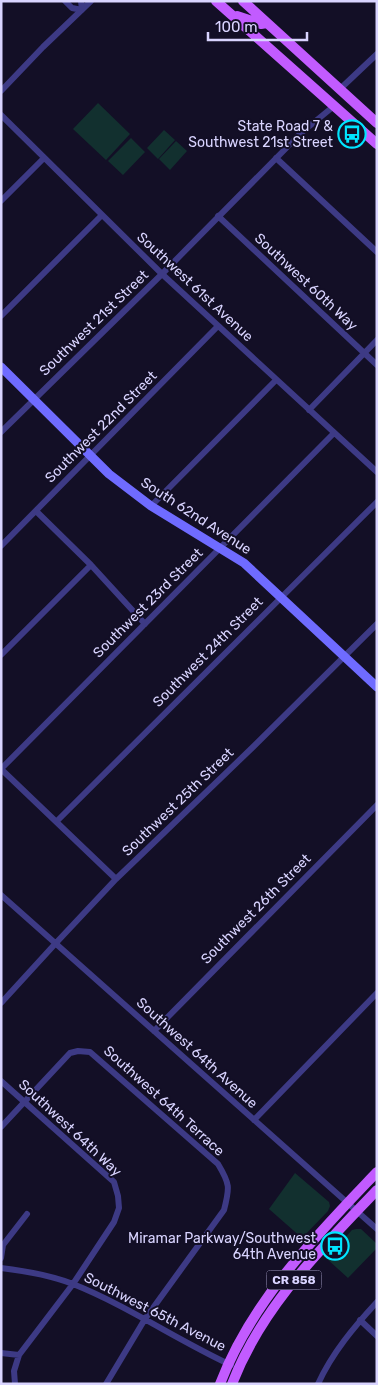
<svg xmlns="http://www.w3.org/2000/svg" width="378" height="1385" viewBox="0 0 378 1385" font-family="Rubik,sans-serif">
<rect width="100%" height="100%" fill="#130f26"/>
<path fill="#12302f" d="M98,103l32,31 -24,26 -33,-31z
M164,130l11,10 -17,19 -11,-11z
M131,138l14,14 -22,23 -15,-14z
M176,141l11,10 -17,19 -11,-11z
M295,1173l34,29 1,4 -2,5 -26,27 -33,-29z
M356,1229h5l16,15v4l-29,30 -22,-20 26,-28z"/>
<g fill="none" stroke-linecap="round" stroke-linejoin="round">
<path stroke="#3d3a85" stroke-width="6" d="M65,1l7,7 10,2 -1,-9
M340,89l37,-35
M1,91l42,-44 48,-46
M1,115l161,159 215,198
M276,158l101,94
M1,201l43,-43
M218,216l159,149
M1,316l101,-101
M309,410l68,-70
M1,432l161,-158 139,-141 33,-27
M151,506l125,-126
M36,511l55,54 54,59
M1,546l217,-220
M1,655l90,-90
M1,769l333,-336
M1,769l115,110
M57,821l320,-319
M1,895l376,334
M1,1003l54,-59 61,-65 137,-132 124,-123
M154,1031l223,-226
M1,1081l113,101 4,14 1,12 -5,14 -41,62 -54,71 -5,16 1,13
M254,1120l123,-127
M1,1127l69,-74 8,-2 12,1 128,112c12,20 12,23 6,46l-79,109 -39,65
M1,1258l2,-13 24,-31
M1,1268c25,3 49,7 72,16 55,22 104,56 158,81
M360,1320l17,16
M1,1353l18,2
M318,1384c14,-31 36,-57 59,-82"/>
<path stroke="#6f6bff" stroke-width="9" d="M1,367l108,107 42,32 93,57 133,124"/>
<path stroke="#c25bff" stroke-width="10" d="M216,1l161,143
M243,1l134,122
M237,16l24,8 6,-1
M220,1384c32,-84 96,-148 157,-212
M232,1384c30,-78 89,-135 145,-194"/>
</g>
<defs>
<g id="bus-ring" transform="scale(1.4375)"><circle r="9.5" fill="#130f26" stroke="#00e5ff" stroke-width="1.5"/><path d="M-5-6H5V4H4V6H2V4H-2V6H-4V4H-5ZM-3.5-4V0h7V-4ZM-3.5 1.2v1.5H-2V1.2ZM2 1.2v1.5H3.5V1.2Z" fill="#00e5ff"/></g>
</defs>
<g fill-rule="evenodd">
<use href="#bus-ring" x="352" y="134"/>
<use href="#bus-ring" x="335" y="1246"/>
</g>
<g text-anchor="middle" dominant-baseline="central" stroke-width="4" stroke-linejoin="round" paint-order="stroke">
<rect fill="#130f26" stroke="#9e99be" stroke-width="1" x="266.5" y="1270.5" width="55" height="19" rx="4"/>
<g font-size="12" font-weight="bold" fill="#d9d4ff">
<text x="294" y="1280">CR 858</text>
</g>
<g font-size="14" fill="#d9d4ff" stroke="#130f26" text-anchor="end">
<text x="333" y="126">State Road 7 &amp;<tspan x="333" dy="16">Southwest 21st Street</tspan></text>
<text x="316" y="1238">Miramar Parkway/Southwest<tspan x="316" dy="16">64th Avenue</tspan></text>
</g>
<g font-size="14" fill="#d9d4ff" stroke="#130f26">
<text transform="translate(306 282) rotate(43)">Southwest 60th Way</text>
<text transform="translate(195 287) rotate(43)">Southwest 61st Avenue</text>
<text transform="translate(94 323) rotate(-44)">Southwest 21st Street</text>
<text transform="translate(101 427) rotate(-45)">Southwest 22nd Street</text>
<text transform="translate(196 516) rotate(33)">South 62nd Avenue</text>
<text transform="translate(148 603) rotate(-45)">Southwest 23rd Street</text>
<text transform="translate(208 652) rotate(-45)">Southwest 24th Street</text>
<text transform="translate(178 802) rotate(-44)">Southwest 25th Street</text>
<text transform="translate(256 909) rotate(-45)">Southwest 26th Street</text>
<text transform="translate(197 1053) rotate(42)">Southwest 64th Avenue</text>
<text transform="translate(164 1101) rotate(42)">Southwest 64th Terrace</text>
<text transform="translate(70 1128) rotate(43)">Southwest 64th Way</text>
<text transform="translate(155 1312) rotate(27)">Southwest 65th Avenue</text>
</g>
</g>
<rect width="378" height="1385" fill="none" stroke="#d9d4ff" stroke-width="5"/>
<path d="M208 32v8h99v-8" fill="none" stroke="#d9d4ff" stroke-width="2.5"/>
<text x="215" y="32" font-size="15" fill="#d9d4ff" stroke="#130f26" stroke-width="4" paint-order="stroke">100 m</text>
</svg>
